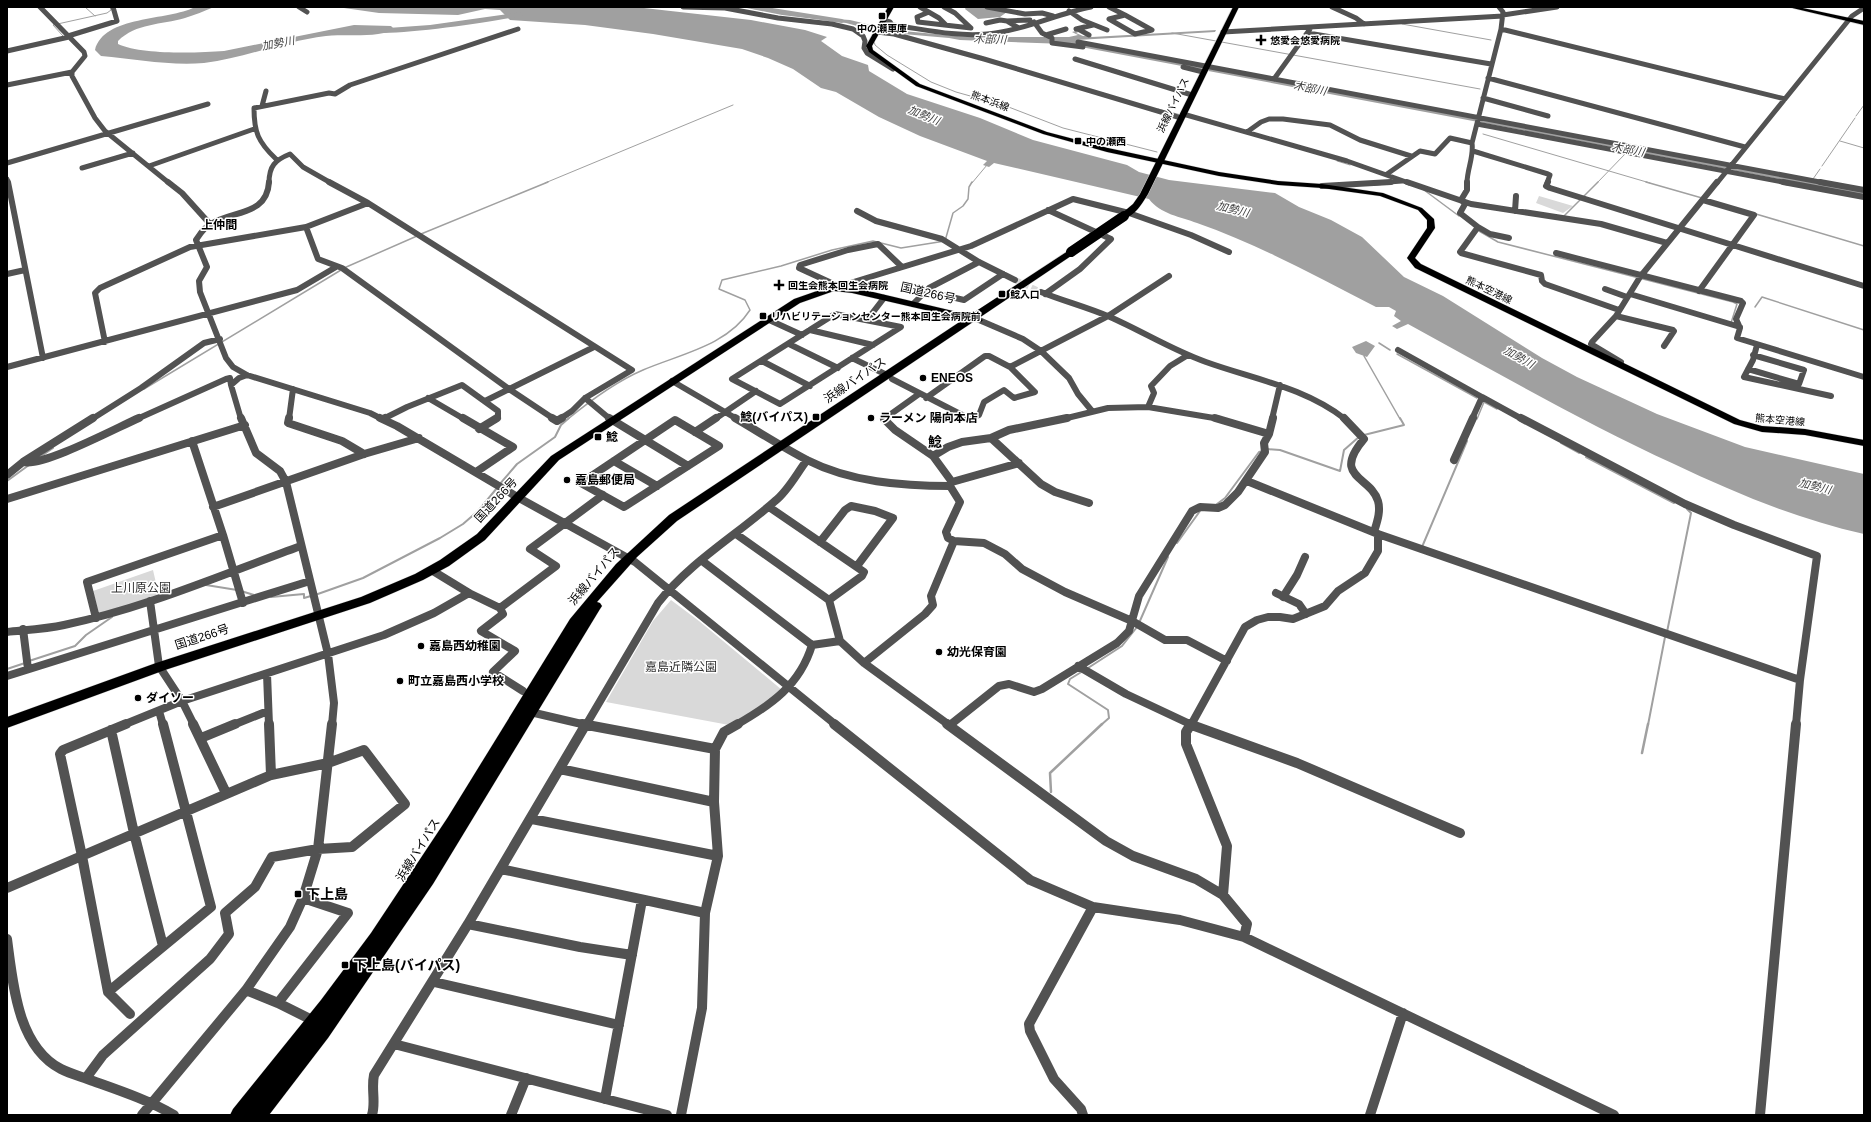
<svg xmlns="http://www.w3.org/2000/svg" width="1871" height="1122" viewBox="0 0 1871 1122" font-family="Arial,'Noto Sans JP',sans-serif">
<rect width="100%" height="100%" fill="#fff"/>
<path fill="#d9d9d9" d="M1539,196l34,10 -10,7 -27,-10z
M153,570l6,26 -63,21 -3,-26z
M671,600l28,21 83,69 -22,17 -31,18 -123,-23 47,-81z"/>
<path fill="#a0a0a0" d="M195,7h19c-10,4 -19,8 -29,11 -24,7 -49,5 -67,23v3c24,11 79,9 106,7l130,-26 37,1 4,4c-22,8 -46,4 -69,6 -42,5 -81,22 -122,27 -34,3 -69,-4 -103,-7l-6,-6c9,-35 73,-29 100,-43z
M337,7h298l116,13 54,10 22,7 -6,4 21,15 26,9 1,6 38,23 73,24 53,22 94,25 12,7 30,8 106,13 24,14 32,13 31,17 42,40 39,19 99,62 35,19 80,37 88,33 119,27v60c-67,-15 -129,-41 -190,-70 -91,-42 -178,-92 -266,-140l-11,5 -5,-3 9,-5 -7,-5 2,-5 -7,-4h-13c-59,-30 -116,-62 -179,-84 -16,-6 -37,-9 -48,-24l-155,-36 -5,4 -6,-2 4,-4 -67,-25 -41,-19 -43,-25 -15,-4 -28,-19 -25,-11 -26,-9 -89,-15 -68,-9 -75,-5 -10,-10 -15,-1 -27,6 -79,-2z
M742,7h13l52,10 43,3 42,10 76,7h119h-18l9,-2 -6,-3 7,-2 2,1 -5,2 7,3 5,-1 4,2 124,-7 -1,2 -138,8 -1,2 788,149v4l-799,-151 -105,-4 -11,-2 -69,-6 -34,-9 -64,-8z
M966,7h15l26,5 -7,5 -22,2 -13,-10z
M1366,341l9,5 -8,11 -11,-4 -4,-6z"/>
<g fill="none" stroke-linecap="round" stroke-linejoin="round">
<path stroke="#a0a0a0" stroke-width="1" d="M85,7l10,9
M1402,24l89,16
M1172,33l308,56
M62,37l1,-1 -10,-11 54,-12 4,-3 -1,-3
M874,41l1,4 12,10 44,27 25,10 50,14 57,22 94,24
M1158,109l23,6
M1856,116l8,-11
M1483,134l167,49
M1840,141l24,7
M1337,161l13,4
M1822,166l33,-48
M1813,179l7,-10
M545,183l188,-78
M972,183l15,-18
M1597,183l29,-30"/>
<path stroke="#a0a0a0" stroke-width="1.5" d="M1646,182l56,16
M1424,190l35,26
M1756,214l108,32
M1564,216l34,-34
M1479,231l19,11 235,60 4,2 -6,19
M421,234l127,-52
M344,268l73,-32
M1755,307l7,-10 102,33
M1379,343l11,7
M1397,354l80,44
M1364,356l36,63
M144,389l197,-119
M568,419c23,-19 47,-37 75,-49 37,-16 84,-24 107,-60l-5,-10 -26,-11 3,-9 59,-14 51,-16 41,-9 28,7 44,-7 8,-28 10,-7 5,-7 1,-12 3,-5
M1477,419l7,-17 13,7"/>
<path stroke="#a0a0a0" stroke-width="2" d="M1364,435l40,-10 -4,-7
M1561,443l18,10
M1267,449l13,1 60,21 4,-21 16,-14
M40,457l13,-9
M1586,457l88,46
M7,481l22,-16
M499,485l18,-21 38,-27 6,-12 8,-7
M1217,504l8,-6 34,-46 4,-1
M1177,543l23,-32
M1422,547l45,-106
M206,585l31,5
M241,591l13,4
M315,595l48,-17 77,-40 23,-14 15,-13 19,-23
M271,597l33,-3v4l7,-2
M1139,623l29,-66
M1667,632l24,-119 -4,-4
M29,661l46,-15 11,-11 26,-18
M1088,668l34,-22 15,-19
M7,669l18,-6
M1083,671l-13,8 -2,5 40,26 1,8 -8,7
M1648,725l17,-88"/>
<path stroke="#a0a0a0" stroke-width="2.5" d="M1642,753l6,-29
M1051,792l-1,-19 52,-49"/>
<path fill="#a0a0a0" fill-rule="evenodd" d="M750,7h16l76,12 4,2 -4,2 -89,-14z
M523,12l2,1v2c-19,5 -145,24 -155,16l4,-2 56,-4z"/>
<path stroke="#d9d9d9" stroke-width="6" stroke-dasharray="6 3" stroke-linecap="butt" d="M1015,280l26,12"/>
<g stroke="#dbdbdb" stroke-width="1">
<path id="major" d="M888,7h6l-22,39 1,4 47,34 127,48 61,16 111,24 59,9 44,3 61,9 39,15 12,11 1,9 -20,30 6,6 319,156 22,6 43,3 59,11v6l-59,-11 -43,-3 -28,-8 -319,-156 -8,-10 20,-30v-8l-9,-10 -38,-14 -58,-8 -44,-3 -59,-9 -112,-24 -64,-18 -127,-48 -47,-34 -3,-6z
M1788,7h10l66,14v4z"/>
</g>
<g stroke="#dbdbdb" stroke-width="1">
<path id="highway" d="M1233,7h6l-91,187c-5,8 -15,26 -27,24v-4l12,-10 7,-10z
M1071,249l4,3 -1,2 -95,64 4,2 -2,2h-8l-296,199 -40,36 -40,45 3,1 2,3 -2,3 -167,275 -105,154 -59,77h-39l3,-6 88,-109 50,-67 77,-116 122,-198 46,-55 53,-49 295,-196 -112,-26 -18,-2 -34,12 -241,157 -74,80 -36,26 -26,14 -53,23 -205,67 -158,58v-11l149,-54 205,-66 54,-23 25,-14 37,-26 74,-78 243,-157 40,-14 18,2 118,28z"/>
</g>
<path stroke="#525252" stroke-width="5" d="M40,7l44,45 1,4 -13,16v4l23,42 10,13 64,52
M299,7l8,5
M683,7l42,1 53,10 54,6 21,5 10,7 2,5 -1,7 3,5 26,16
M920,7l19,11 7,7
M987,7l38,7 17,-1 11,3
M1109,7l16,8
M1332,7l24,11 8,6
M1069,11l13,9 25,10
M929,12l-12,5 1,5 53,6 -16,-15 -11,-6
M1125,15l27,15 -17,4 -26,-15z
M1503,15l54,-8
M883,20l7,2 2,3c31,4 63,12 95,9 35,-3 69,-20 104,-27
M1034,22l8,11 10,5v5l31,4
M986,23l14,-3 7,1
M1017,27l-10,-6 23,-1
M1076,29l17,-4
M1078,29l11,6
M1501,29l284,70
M877,32l17,2 90,25 197,59
M1223,32l280,-16
M1308,33l183,31
M1046,35l20,-6
M68,36l49,-15 -4,-14
M1078,42l747,141
M7,51l62,-14
M1075,59l117,36
M1183,67l20,5
M1488,78l257,69
M1274,79l36,-50
M7,85l65,-13
M1483,98l65,18
M262,106l4,-15
M1183,114l164,47 62,22
M1477,124l311,59
M1247,132l14,-10 8,-3h14l47,6 30,15 51,16
M1473,151l75,23 2,1 -3,8
M276,159c-18,-17 -22,-27 -22,-51l75,-15 6,1 15,-9 168,-56
M7,163l201,-59
M149,166l105,-37
M82,168l51,-15
M1387,174l33,-23 15,3 15,-16 22,5
M7,179l1,4
M269,183c0,-17 6,-23 21,-29l13,13 28,16
M1375,183l27,-2
M1467,183c0,-14 7,-26 5,-40l29,-114 2,-17 -4,-5
M1717,183l135,-167 12,-8"/>
<path stroke="#525252" stroke-width="6" d="M8,182l35,176
M168,182l14,11 28,31
M269,182c-2,34 -36,28 -58,42 -7,3 -11,10 -15,16l11,27 -8,14 1,11 26,66 7,9 14,8 123,38 12,6
M329,182l39,21 264,167 -47,28 -13,13 -12,8
M1407,182l64,22 130,20 66,19
M1548,182l-2,4 4,2 314,98
M1783,182l81,15
M1820,182l44,8
M1322,186l69,-4
M1461,200l4,4 -5,9 18,14 -18,25 1,1 80,22 1,6 3,3 74,26
M1461,200l6,-10v-8
M857,211l19,10 66,18 37,23 36,18
M1515,211l1,-15
M306,227l12,32 24,9 167,121 45,30
M1478,227l12,7 19,4
M1556,253l185,48 2,2 -7,16 4,9 -3,10 127,39
M7,274l18,-4
M838,286l-39,-18 1,-3 48,-15 30,-6 24,23
M834,288l137,-42 102,-47 56,14 62,22 38,17
M1605,289l22,8
M926,291l38,9 39,-26
M1699,291l55,-76 -51,-15
M1041,292c22,9 46,15 69,25 32,14 62,33 96,45 47,17 98,25 139,57
M1045,294l35,-25 31,-30 -63,-29
M1630,294l110,33
M913,304l16,-16 50,-26
M835,314l66,13 -121,77 -48,-25z
M1616,316l57,14 1,1 -10,15
M767,319l35,16
M867,320l17,-22
M979,320l44,19 18,12 28,27 9,16 14,17
M810,330l63,15
M105,342l-10,-49 5,-5 90,-41 116,-20 62,-24
M789,344l49,24
M1757,345l-4,15 -9,17 87,19
M1398,350l84,47 -10,22
M852,358l35,17
M762,361l48,25
M1621,362l-30,-18 1,-2 24,-26 24,-39 77,-95
M7,367l290,-77 39,-23
M1748,369l51,15 5,-14 -51,-15
M892,379l76,39 11,-3 5,-13 20,-12 10,8 21,-6 -25,-25 98,-51 61,-40
M672,381l65,38
M1482,397l40,22
M428,398l36,21
M585,398l25,21
M926,398l59,-42h4l21,11
M485,401l109,-54
M1148,407l6,-14 -3,-7 19,-20 18,-11
M92,419l49,-31 63,-45 16,-4
M137,419l89,-40 4,-1 1,7
M241,419l-10,-34 8,-7 8,-3
M289,419l4,-30
M383,419l24,-12 55,-22 36,26v6l-3,2
M715,419l41,-28
M884,419l35,-25
M1063,419l45,-11 40,-1 72,12
M1272,419l8,-34"/>
<path stroke="#525252" stroke-width="8" d="M241,418l15,35 24,18 6,11 42,172 6,49 -2,22
M289,418l-1,5 54,18 22,13
M380,418l17,8 122,72 116,64 201,163
M463,418l50,29 -37,25
M552,418l5,3 5,-3
M609,418l79,48
M735,418c24,14 47,29 72,42 43,22 95,26 143,26l10,16 -14,30 2,6 6,3 30,2 21,11 17,15 43,23 67,29 33,19h22l40,21
M886,418l-2,1 11,11 38,26 19,26
M1215,418l54,16
M1344,418l20,21c-33,39 7,37 14,62 3,10 -1,21 -4,31
M1521,418l164,86 49,21 83,31 -17,124 -4,45
M383,419l2,-1
M675,420l44,26 -95,61 -43,-24z
M479,429l18,-11
M695,432l21,-14
M991,438l50,46 14,8 34,11
M192,441l31,94
M933,456l15,-9 14,-5 29,-4 18,-8 58,-12
M1454,460l19,-42
M614,461l43,25
M24,462c19,5 94,-35 115,-44
M7,475l16,-13 70,-44
M1247,481l131,53 422,146
M952,482l67,-19
M7,499l238,-74
M213,507l151,-53 55,-16
M769,507l95,65 -2,4 -33,24
M736,534l93,66 11,41 24,22 85,62
M820,542l25,-32 6,-4 24,5 18,7 -36,48
M701,560l111,85 28,-4
M433,571l36,22 31,15 3,6 -22,17 34,20 -22,21 30,19
M1276,593l23,11 7,10
M1283,597l14,-22 8,-18
M150,601l9,65 23,35 12,24
M500,608l56,-42 -26,-17 73,-54
M96,618l-9,-36 136,-47 20,68
M23,629l5,40
M7,632c19,-2 39,-3 57,-7 82,-17 159,-51 237,-79
M864,663l61,-49 8,-9 -2,-9 23,-55
M1078,666l48,28 66,31
M267,674l2,51
M7,676l303,-95
M159,711l4,14
M526,711l60,14
M123,725l59,-24 202,-66 50,-22 35,-20
M233,725l35,-14
M586,725l72,-122c32,-41 79,-68 117,-102 13,-10 22,-28 32,-41
M736,725c35,-20 64,-40 76,-80
M950,725l49,-39 10,-2 25,8 8,-3 75,-46 12,-12 10,-35 53,-85 8,-4 18,1 7,-3 13,-13 27,-40 -1,-9 5,-9 4,-16
M1191,725l54,-98 12,-7 11,-3h12l13,2 32,-13 13,-15 27,-18 13,-22v-17"/>
<path stroke="#525252" stroke-width="10" d="M126,724l-63,26 -3,4 22,102 26,136 22,22
M193,724l33,69
M269,724l2,51
M582,724l133,25
M834,724l196,156 63,27 87,13 64,17 370,178
M947,724l159,117 27,15 63,23 27,16 24,29 -3,13
M1189,724l108,39 163,70
M1191,724l-5,8v12l41,102 -4,49
M111,730l23,103 29,113
M201,738l34,-14
M560,769l154,33
M532,819l186,37
M501,869l204,44
M7,888l264,-113 57,-12 36,-13 41,54 -53,43 -34,2 -46,8 -17,30 -30,26 4,21 -19,25 -107,96 -17,23
M468,924l112,23 52,8
M7,939c6,44 10,107 54,130 10,5 22,8 32,12 28,10 55,19 81,34
M434,982l185,43
M246,990l32,13 38,19
M108,992l103,-85 -48,-183
M278,1003l70,-90 -45,-15
M394,1044l273,71
M605,1099l37,-199
M142,1115l104,-125 44,-63 13,-29 15,-49 14,-125
M372,1115c4,-13 -1,-26 2,-40l94,-151 118,-200
M511,1115l15,-37
M681,1115l21,-107 3,-95 13,-57 -4,-54 1,-53 9,-17 14,-8
M1083,1115l-2,-6 -27,-30 -24,-48 -1,-7 64,-117
M1370,1115l33,-102
M1760,1115l36,-391"/>
<use href="#major" fill="#000" fill-rule="evenodd"/>
<use href="#highway" fill="#000" fill-rule="evenodd"/>
<g stroke="#dbdbdb" stroke-width="10" stroke-linecap="butt">
<path id="highway-bridge" d="M1071,252l53,-36"/>
</g>
<use href="#highway-bridge" stroke="#000" stroke-width="10"/>
</g>
<g fill="#000" stroke="#fff" stroke-width="1.5">
<rect x="878" y="12" width="8" height="8" rx="2"/>
<path d="M1259 34h4v4h4v4h-4v4h-4v-4h-4v-4h4z"/>
<rect x="1074" y="137" width="8" height="8" rx="2"/>
<path d="M777 279h4v4h4v4h-4v4h-4v-4h-4v-4h4z"/>
<rect x="998" y="290" width="8" height="8" rx="2"/>
<rect x="759" y="312" width="8" height="8" rx="2"/>
<circle cx="923" cy="378" r="4"/>
<rect x="812" y="413" width="8" height="8" rx="2"/>
<circle cx="871" cy="418" r="4"/>
<rect x="594" y="433" width="8" height="8" rx="2"/>
<circle cx="567" cy="480" r="4"/>
<circle cx="421" cy="646" r="4"/>
<circle cx="939" cy="652" r="4"/>
<circle cx="400" cy="681" r="4"/>
<circle cx="138" cy="698" r="4"/>
<rect x="294" y="890" width="8" height="8" rx="2"/>
<rect x="341" y="961" width="8" height="8" rx="2"/>
</g>
<g text-anchor="middle" dominant-baseline="central" stroke-width="3" stroke-linejoin="round" paint-order="stroke">
<g font-size="10" font-weight="bold" fill="#000" stroke="#fff" text-anchor="start">
<text x="882" y="28" text-anchor="middle">中の瀬車庫</text>
<text x="1270" y="40">悠愛会悠愛病院</text>
<text x="1086" y="141">中の瀬西</text>
<text x="788" y="285">回生会熊本回生会病院</text>
<text x="1010" y="294">鯰入口</text>
<text x="771" y="316">リハビリテーションセンター熊本回生会病院前</text>
</g>
<g font-size="10" fill="#000" stroke="#fff">
<text transform="translate(990 101) rotate(20)">熊本浜線</text>
<text transform="translate(1173 105) rotate(-64)">浜線バイパス</text>
<text transform="translate(1489 290) rotate(26)">熊本空港線</text>
<text transform="translate(1780 420) rotate(5)">熊本空港線</text>
</g>
<g font-size="11" font-style="italic" fill="#414141" stroke="#fff">
<text transform="translate(990 39) rotate(2)">木部川</text>
<text transform="translate(278 43) rotate(-11)">加勢川</text>
<text transform="translate(1310 88) rotate(11)">木部川</text>
<text transform="translate(924 115) rotate(22)">加勢川</text>
<text transform="translate(1628 149) rotate(11)">木部川</text>
<text transform="translate(1233 209) rotate(14)">加勢川</text>
<text transform="translate(1519 357) rotate(29)">加勢川</text>
<text transform="translate(1815 486) rotate(14)">加勢川</text>
</g>
<g font-size="12" font-weight="bold" fill="#000" stroke="#fff">
<text x="219" y="225">上仲間</text>
</g>
<g font-size="12" fill="#000" stroke="#fff">
<text transform="translate(928 293) rotate(13)">国道266号</text>
<text transform="translate(855 380) rotate(-34)">浜線バイパス</text>
<text transform="translate(496 500) rotate(-47)">国道266号</text>
<text transform="translate(594 576) rotate(-50)">浜線バイパス</text>
<text transform="translate(202 637) rotate(-18)">国道266号</text>
<text transform="translate(418 850) rotate(-58)">浜線バイパス</text>
</g>
<g font-size="12" font-weight="bold" fill="#000" stroke="#fff" text-anchor="start">
<text x="931" y="378">ENEOS</text>
<text x="808" y="417" text-anchor="end">鯰(バイパス)</text>
<text x="879" y="418">ラーメン 陽向本店</text>
<text x="606" y="437">鯰</text>
<text x="575" y="480">嘉島郵便局</text>
<text x="429" y="646">嘉島西幼稚園</text>
<text x="947" y="652">幼光保育園</text>
<text x="408" y="681">町立嘉島西小学校</text>
<text x="146" y="698">ダイソー</text>
</g>
<g font-size="12" fill="#303030" stroke="#fff">
<text x="141" y="588">上川原公園</text>
<text x="681" y="667">嘉島近隣公園</text>
</g>
<g font-size="14" font-weight="bold" fill="#000" stroke="#fff">
<text x="935" y="442">鯰</text>
</g>
<g font-size="14" font-weight="bold" fill="#000" stroke="#fff" text-anchor="start">
<text x="306" y="894">下上島</text>
<text x="353" y="965">下上島(バイパス)</text>
</g>
</g>
<rect width="1871" height="1122" fill="none" stroke="#000000" stroke-width="16"/>
</svg>
